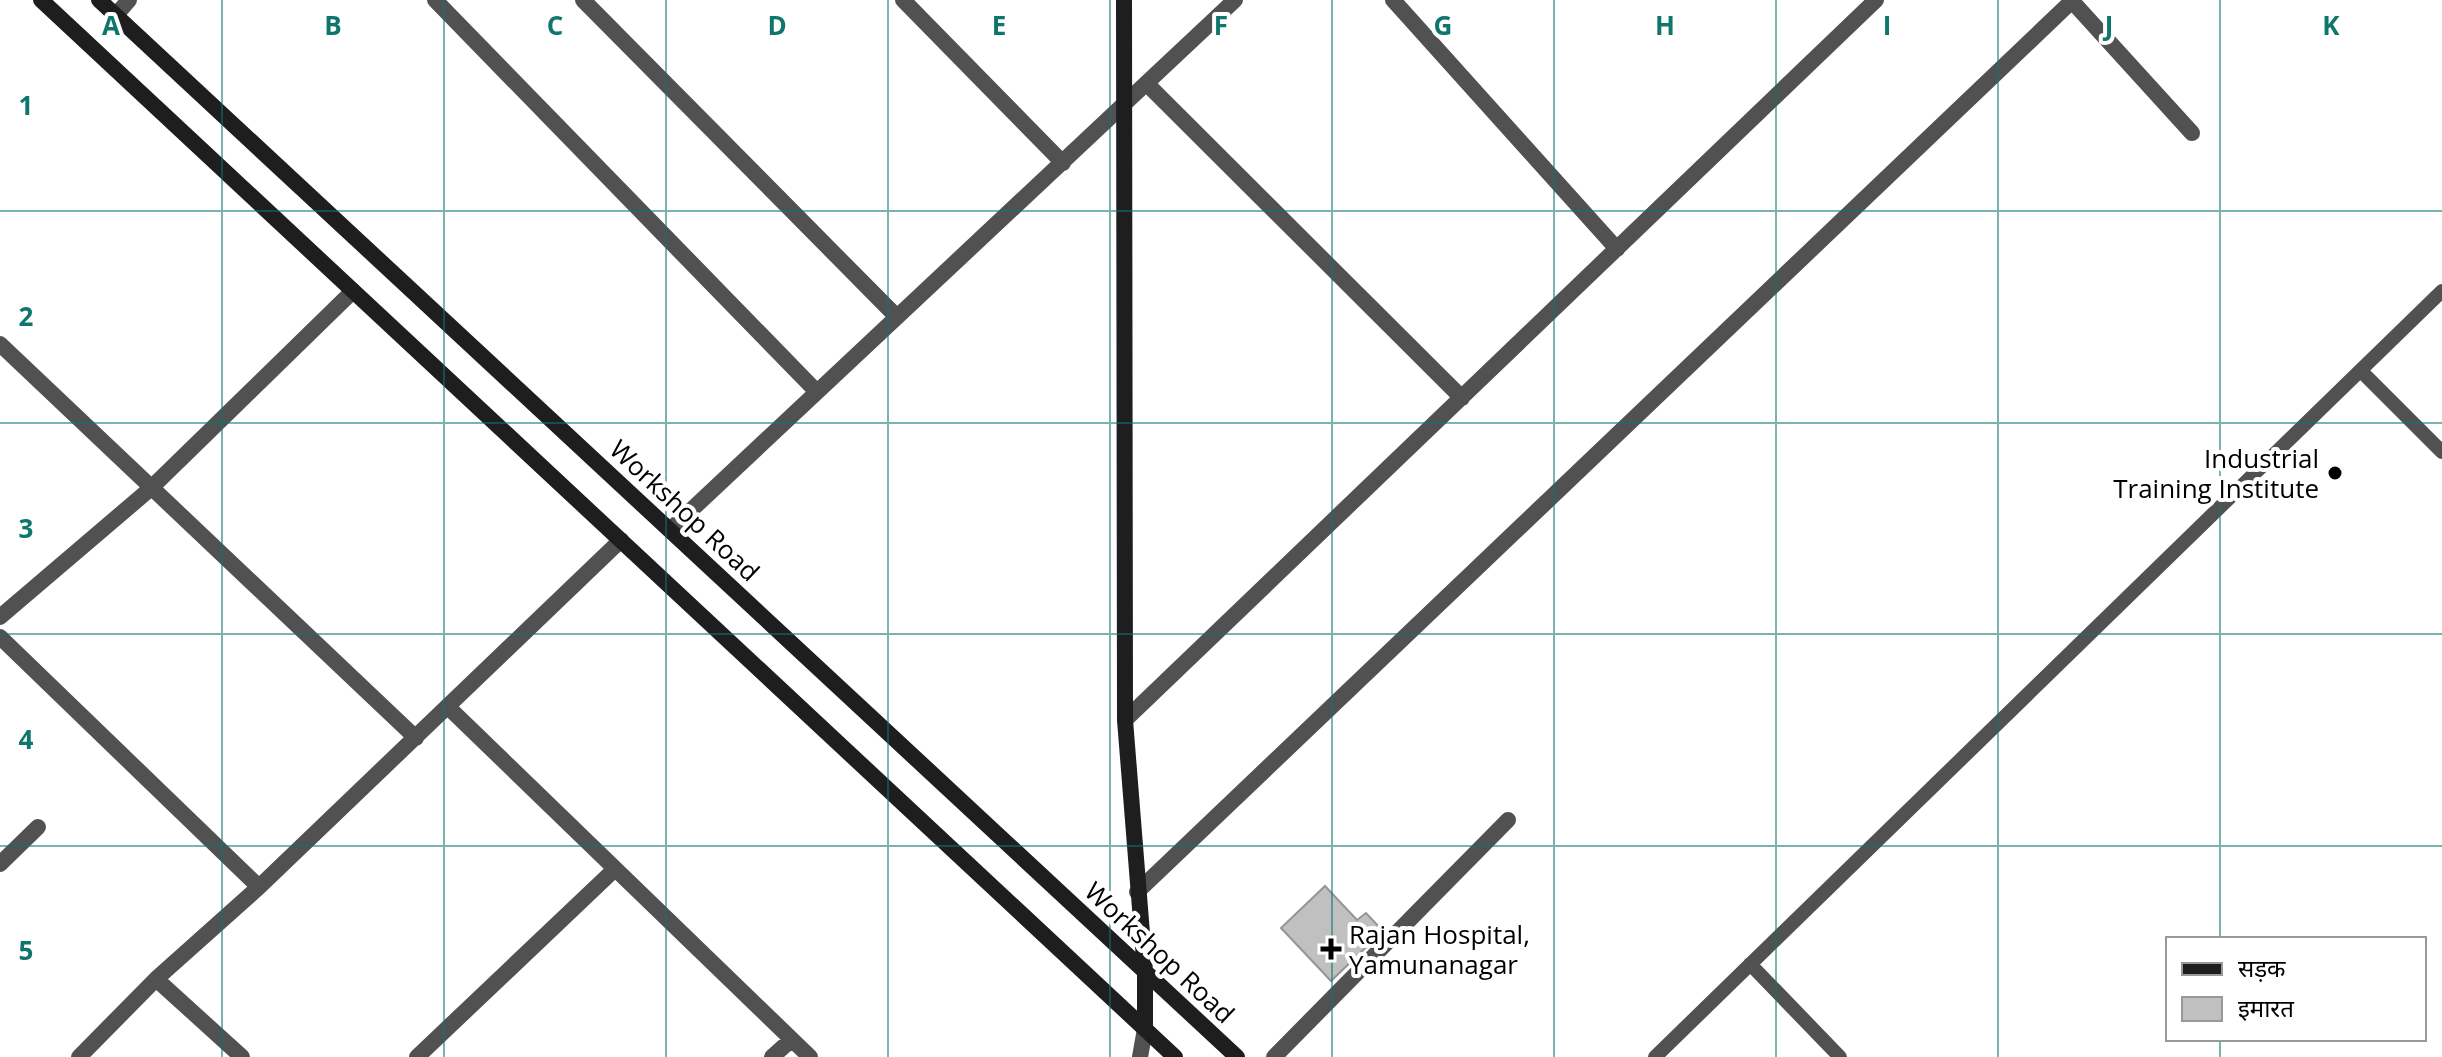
<svg xmlns="http://www.w3.org/2000/svg" width="2442" height="1057" viewBox="0 0 2442 1057" font-family="'Open Sans','Noto Sans Devanagari',sans-serif">
<rect width="100%" height="100%" fill="#fff"/>
<path fill="#c0c0c0" stroke="#959595" stroke-width="2" d="M1325,886l32,34 9,-7 17,18 -52,50 -50,-53z"/>
<g fill="none" stroke-linecap="round" stroke-linejoin="round">
<path stroke="#515151" stroke-width="14" d="M2361,371l81,81
M1750,964l90,93
M1655,1057l787,-766"/>
<path stroke="#515151" stroke-width="16" d="M435,0l382,392
M583,0l314,317
M903,0l160,163
M1393,0l224,249
M2071,0l121,133
M116,15l13,-15
M1148,85l314,313
M0,344l416,394
M671,529l564,-529
M0,617l150,-128 203,-198
M0,637l259,250
M448,707l362,350
M1125,720l751,-720
M0,864l38,-37
M1137,892l935,-891
M156,979l86,78
M79,1057l77,-78 103,-92 362,-347
M417,1057l198,-188
M772,1057l19,-17
M1140,1057l5,-28
M1274,1057l234,-237"/>
<path stroke="#1e1e1e" stroke-width="16" d="M41,0l1134,1057
M99,0l1138,1057
M1124,0l1,720 20,251v58"/>
</g>
<path fill="none" stroke="#0f766e" stroke-width="2" stroke-opacity="0.55" d="M222,0v1057M444,0v1057M666,0v1057M888,0v1057M1110,0v1057M1332,0v1057M1554,0v1057M1776,0v1057M1998,0v1057M2220,0v939M0,211h2442M0,423h2442M0,634h2442M0,846h2442M2220,1039v18"/>
<g fill="#000" stroke="#fff" stroke-width="3">
<circle cx="2335" cy="473" r="8"/>
<path d="M1327 937h8v8h8v8h-8v8h-8v-8h-8v-8h8z"/>
</g>
<g text-anchor="middle" dominant-baseline="central" stroke-width="8" stroke-linejoin="round" paint-order="stroke">
<g font-size="26" fill="#000" stroke="#fff" text-anchor="end">
<text x="2319" y="458">Industrial<tspan x="2319" dy="30">Training Institute</tspan></text>
<text x="1349" y="934" text-anchor="start">Rajan Hospital,<tspan x="1349" dy="30">Yamunanagar</tspan></text>
</g>
<g font-size="26" fill="#000" stroke="#fff">
<text transform="translate(685 510) rotate(43)">Workshop Road</text>
<text transform="translate(1160 952) rotate(43)">Workshop Road</text>
</g>
</g>
<g font-size="26" text-anchor="middle" font-weight="bold" fill="#0f766e" stroke="#fff" stroke-width="8" stroke-linejoin="round" paint-order="stroke">
<text x="111" y="35">A</text>
<text x="333" y="35">B</text>
<text x="555" y="35">C</text>
<text x="777" y="35">D</text>
<text x="999" y="35">E</text>
<text x="1221" y="35">F</text>
<text x="1443" y="35">G</text>
<text x="1665" y="35">H</text>
<text x="1887" y="35">I</text>
<text x="2109" y="35">J</text>
<text x="2331" y="35">K</text>
<text x="26" y="115">1</text>
<text x="26" y="326">2</text>
<text x="26" y="538">3</text>
<text x="26" y="749">4</text>
<text x="26" y="960">5</text>
</g>
<rect x="2166" y="937" width="260" height="104" fill="#ffffff" stroke="#999999" stroke-width="2"/>
<rect x="2182" y="963" width="40" height="12" fill="#1e1e1e" stroke="#999999" stroke-width="2"/>
<text x="2238" y="977" font-size="24" fill="#000000">सड़क</text>
<rect x="2182" y="997" width="40" height="24" fill="#c0c0c0" stroke="#999999" stroke-width="2"/>
<text x="2238" y="1017" font-size="24" fill="#000000">इमारत</text>
</svg>
